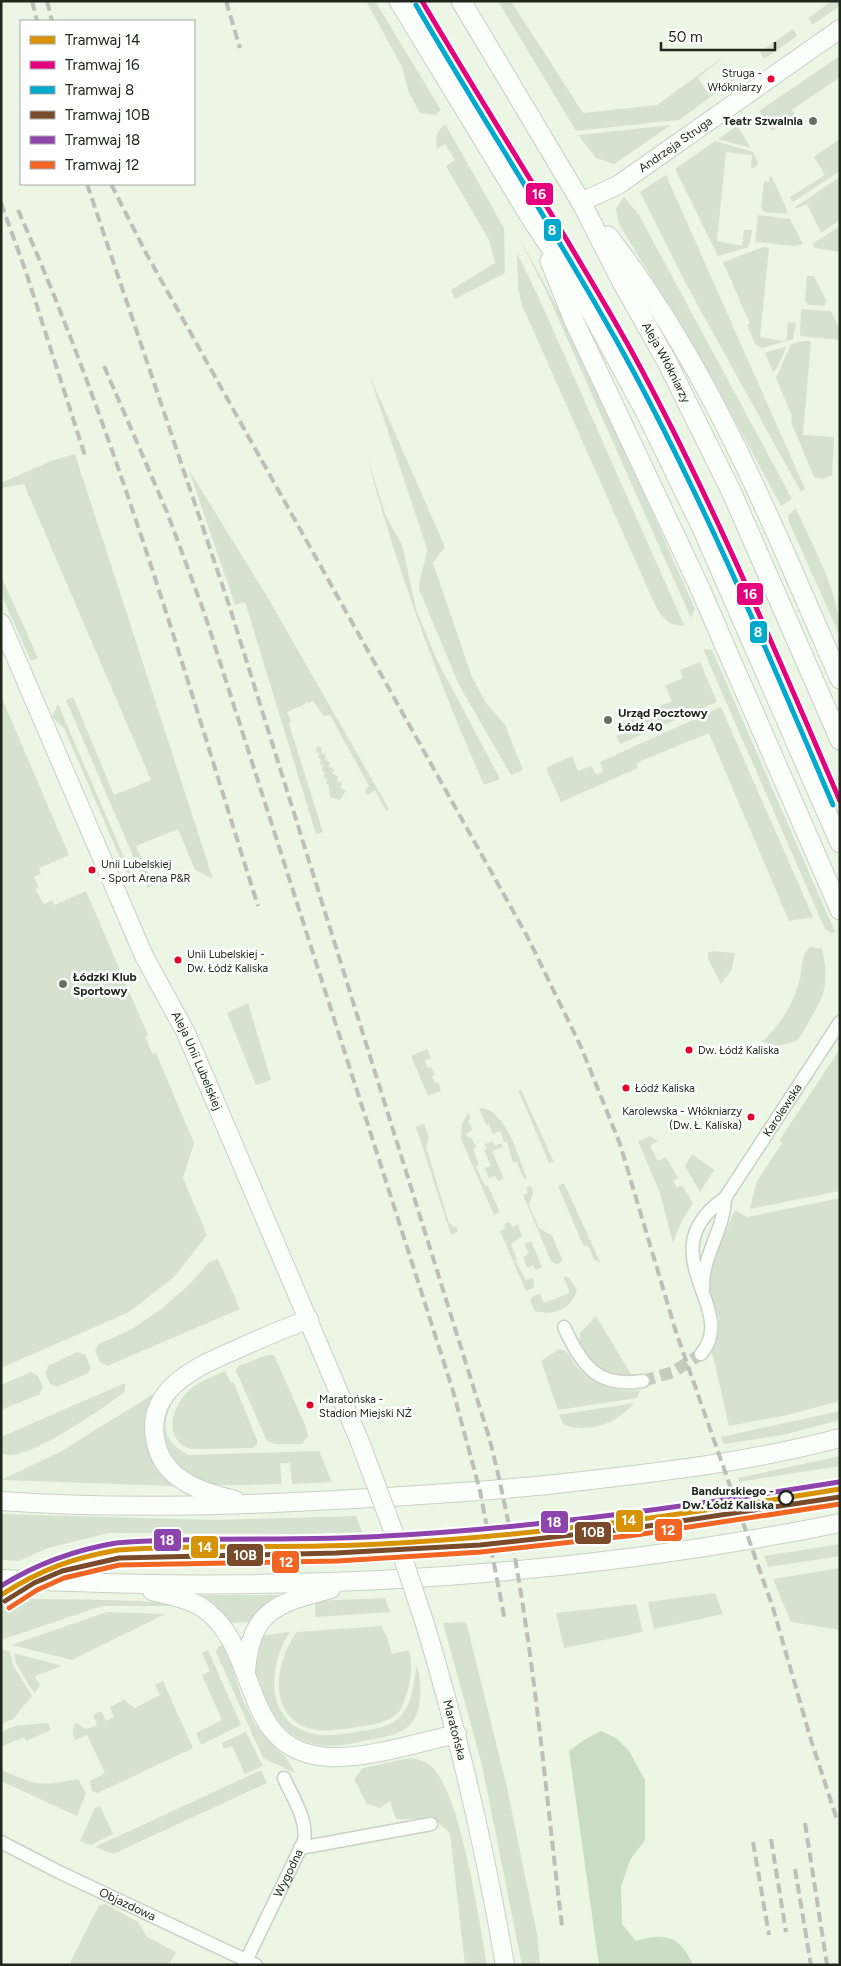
<svg xmlns="http://www.w3.org/2000/svg" width="841" height="1966" viewBox="0 0 841 1966" font-family="Figtree,sans-serif">
<rect width="100%" height="100%" fill="#ebf6e5"/>
<path fill="#d6e2d0" d="M366,1h9l66,109 -6,5 -15,-2 -11,-20 -7,-26z
M498,1h13l72,112 74,-8 69,-50 -28,23 11,16 26,-19 2,3 -58,42 -103,11z
M832,1h8v5l-28,19 -4,-7z
M793,29l4,7 -33,23 -4,-7z
M840,56v21l-48,33 3,5 -23,16 -13,-20z
M445,124l59,104 1,45 -50,26 -4,-9 44,-27 -6,-23 -43,-74 9,-6 -10,-16 -8,5c-2,-12 -1,-17 8,-25z
M671,125l-57,39 -18,-6 -18,-23z
M737,126l14,22 -33,-9z
M840,139v32l-47,31 -3,-5 35,-22 -11,-18z
M715,141l38,11 5,11 -2,4 -5,1 1,-13 -26,-3 -9,89 25,5 2,-16h8l-3,17 -31,9 -43,-87z
M666,175l139,314 -4,3 -116,-210 -45,-90z
M769,177h3l16,35 -2,2 -21,-2 -4,-4 3,-27 5,1z
M840,177v43l-19,13 -14,-29 -11,5 -1,-2z
M624,197l15,18 153,284 -11,7 -69,-128 -93,-154 -3,-15z
M758,215l32,4 13,25 -8,2 -40,-4z
M840,226v26l-25,-4 -3,-4z
M520,240c69,117 119,245 175,369l-4,9 -145,-327z
M763,247l6,1 -9,89 24,4 3,-2 1,-17 8,1 -3,16 -31,9 -7,-4 -8,-19 3,-1 -27,-62z
M517,253l21,43 146,329c-16,2 -21,-7 -29,-20l-133,-300 -4,-17z
M807,276h7l13,26h-2v4l-17,-1 -3,-4z
M801,309l30,2 9,19v10l-40,-4z
M803,341h8l-8,94 31,2 -2,38 -10,4 -8,-2 -23,-55 1,-6 -16,-38 15,-34z
M787,346l-11,24 -3,2 -8,-19z
M369,374l76,173 -12,16 39,114 14,26 19,22 18,45 -12,5 -52,-90 -40,-96c0,-14 7,-26 8,-40z
M75,454l138,425 -18,-9 -17,-41 -42,17 17,39 -5,3 -2,-2 -80,-186 7,-3 41,98 37,-15 -127,-296 -23,4v-5l50,-22z
M367,457l19,59 16,29 14,64 20,49 64,121 -16,6c-47,-107 -87,-215 -117,-328z
M189,470l76,123 124,216 -3,2 -11,-21 -8,5 -2,-5 4,-4 -39,-71 -6,1 -11,-15 -5,2 -2,-2 -1,3 -18,8 4,9 -2,3 34,108 -7,2 -71,-232 -10,3z
M796,508c17,40 44,84 44,128l-51,-114 -1,-6z
M1,576l37,82 -7,3 -30,-67z
M703,649l9,1 123,282 -4,1 -6,-4z
M700,662l17,40 -97,42 -4,-8 10,-4 -5,-9 51,-22 -7,-15 18,-8 -3,-8z
M1,696l68,159 -30,13 2,5 -7,4 5,11 -4,1 9,15 8,-4 2,5 32,-14 62,144 -3,2 8,17 3,-1 38,90 -11,35 24,57 -33,42 -45,35 -128,56z
M58,704l74,172 -6,-4 -62,-144 -12,-11z
M721,707l92,210 -24,4 -80,-188 -73,30 2,5 -77,34 -15,-34 26,-12 6,15 13,-5 5,8 5,-1 2,-2 -3,-9z
M317,746l5,2 -1,5 5,2 -1,5 5,2 -1,5 5,2 -1,5 5,2 -1,5 5,2 -2,5 6,2 -6,10 -10,-3 -1,-12 -3,-1 1,-5 -3,-1 1,-6 -3,-1 1,-5 -3,-2 1,-5 -3,-1 1,-5 -3,-1z
M810,947l12,2c7,32 4,45 -13,72 -4,7 -7,15 -13,20l-18,5 -16,-4c19,-18 31,-37 38,-63 3,-13 0,-22 10,-32z
M712,951l23,2 -3,16 -11,15 -13,-25v-6z
M248,1003l23,77 -15,5 -29,-72z
M427,1049l4,9 -6,3 3,7 3,-1 4,8 -3,1 3,7 3,-1 3,9 -13,5 -17,-40z
M840,1049v142l-90,18 6,-26 26,-40 -3,-2z
M520,1088l34,74 -5,1 -30,-71z
M479,1108c27,0 39,49 48,70l-3,1 -8,-18 -3,2 -6,-22 -3,1 -4,-11 -7,3 -4,-10 -3,1z
M468,1113l3,6 -3,1 4,10 -6,4 2,4 3,-1 5,11 -3,1 6,16 -3,1 9,20h3l12,27 -6,2 -33,-76 1,-15z
M424,1124l5,13 -3,10 23,76 9,6 -1,3 -6,3 -35,-108z
M650,1136l8,5 -8,5 8,15 8,-4 12,21 -5,3 4,7 5,-3 11,18 -12,19 -8,21 -13,-50 -22,-52z
M492,1141l2,5 7,-3 2,4 -11,4 12,28 -6,2 -3,-5 -6,3 -4,-11 6,-2 -7,-16 3,-1 -2,-5z
M692,1154l22,16 -14,22 -15,-26z
M564,1183l36,79 -6,-2 -5,-13 -6,-2 -25,-59z
M531,1186l2,7 -4,12 10,23 13,8 11,25 -6,3 -6,-3 -28,-66 5,-2 -2,-5z
M840,1198v203l-53,14 -58,11 -17,-74 6,-18 1,-15 -11,-34 2,-18 25,-57 12,7z
M510,1222l2,5 6,-2 4,11 -11,8 6,15 -2,2 11,19 7,-2 1,10 -8,3 -26,-60 5,-2 -1,-5z
M531,1241l11,26 -6,3 -3,-5 -6,3 -4,-11 6,-3 -5,-10z
M218,1259l22,50 -133,57 -7,-4 -5,-11 4,-7 33,-15 28,-19 30,-26 18,-21z
M565,1276l4,2 8,12c-6,20 -24,26 -42,21l-5,-10 3,-5 7,-2 4,9 26,-10 -6,-15z
M596,1316l36,60c-22,-1 -58,-14 -52,-43z
M559,1349c10,1 11,9 16,16 16,20 40,28 65,25l-3,8 -79,12 -17,-49z
M77,1352l8,3 6,12 -3,6 -31,14 -7,-3 -5,-11 3,-7z
M267,1355h7l32,72 2,9 -6,8h-27l-8,-3 -31,-70 2,-5z
M225,1371l6,12h3l23,57v5l-4,3 -62,1c-31,-10 -18,-47 2,-62 10,-7 21,-11 32,-16z
M31,1372l7,4 5,11 -3,7 -39,16v-25z
M125,1383v9c-20,14 -103,75 -124,61v-16z
M155,1393c0,14 -8,28 -8,43 -1,20 13,38 27,50l-173,-6 59,-28z
M170,1400l3,1c-13,26 -9,42 16,54l130,-4 13,31 -40,2 -2,-21h-10l2,21c-24,0 -49,3 -73,0 -28,-3 -50,-35 -47,-62 1,-7 5,-15 8,-22z
M634,1403c-18,21 -44,30 -70,22l-5,-10z
M840,1411v9l-53,14 -63,10 -3,-7z
M840,1456v10l-101,16 -1,-4z
M1,1514l215,6 140,-4 6,16 -68,2 -185,-1 -61,15 -29,13 -18,-1z
M840,1544v12l-72,11 -4,-11z
M368,1548l6,16 -234,4v-3l-64,-2 52,-9 156,1 10,-4z
M840,1568v62l-49,-8 -18,-43z
M715,1593l8,21 -69,15 -6,-27z
M196,1595h85l-17,11 -13,16 -23,1z
M9,1598c23,2 155,0 165,8h-72l-101,34v-35z
M385,1598l5,14 -75,5v-16z
M636,1604l7,28 -79,16 -8,-35z
M107,1612l58,2 -93,46 -61,-15z
M464,1622l3,3 39,158 31,151 3,31h-18l-40,-200 -39,-142z
M381,1626l6,11 5,17 17,-4c5,19 0,44 -10,62 -12,11 -26,13 -42,15 -15,2 -31,6 -46,2 -45,-12 -36,-69 -14,-97z
M290,1632c-21,31 -26,86 17,100 18,6 36,2 53,-1 16,-2 34,-4 44,-19 9,-12 10,-33 13,-47 4,15 6,42 -4,56 -10,14 -28,16 -44,19 -20,4 -40,9 -60,3 -28,-7 -55,-52 -54,-81 0,-8 3,-18 4,-26z
M225,1644l17,54 13,26 17,21 14,12 9,16 -32,-15 -47,-106 2,-5z
M1,1649l9,3 3,13 19,31 -19,23 -12,5z
M208,1650l33,75 -40,20 -5,-12 26,-13 -20,-45 8,-4 -8,-18z
M14,1653l48,13 -27,10 5,10 -6,7 -18,-30z
M163,1681l30,67 -95,45 -6,-2 -2,-10 15,-8 -18,-38 -12,5c-3,-6 -3,-11 1,-17l10,6 11,-4 -4,-10 8,-4 5,10 8,-4 -4,-10 14,-7 11,8 25,-13 -5,-10z
M48,1723l3,7 -25,11 -2,-4 -23,10v-15l14,-6z
M246,1732l17,34 -18,8 -13,-28 -8,3 -2,-6z
M410,1758c9,1 18,4 24,11 28,33 45,150 53,196h-22l-15,-132 -15,-13 -39,-1 -6,-18 -10,7 -13,-4 -13,-25 9,-11z
M1,1764l3,7c34,15 38,15 74,8l8,14 -9,23 -76,-35z
M261,1770l6,13 -154,71 -18,-7z
M100,1806l13,28 -22,11 -11,-4 15,-33z
M106,1904l32,18 9,15 29,15 -7,13h-100l30,-60z"/>
<path fill="#ccddc5" d="M601,1731l15,7 13,13 16,29v60l-15,20 -9,27 1,37 14,17c28,-9 45,-5 57,24h-94l-30,-214 15,-11z"/>
<g fill="none" stroke-linecap="round" stroke-linejoin="round">
<path stroke="#c2cdbd" stroke-width="12" stroke-dasharray="12 6" stroke-linecap="butt" d="M643,1381l30,-9 28,-18"/>
<g stroke="#c9d1c4" stroke-width="15">
<g id="street">
<path d="M703,1288c-1,-32 21,-57 22,-90"/>
<path d="M564,1327c18,38 32,61 79,54"/>
<path id="s1" d="M701,1354c40,-45 -55,-101 24,-156l115,-176"/>
<path id="s2" d="M1,1842l58,30 197,93"/>
<path d="M300,1848l131,-24"/>
<path id="s3" d="M244,1965l60,-124c4,-22 -12,-44 -20,-63"/>
</g>
</g>
<g stroke="#c9d1c4" stroke-width="20">
<g id="secondary">
<path id="s4" d="M581,202l37,-17 222,-156"/>
<path id="s5" d="M1,623l143,333 42,77 174,409"/>
<path d="M235,1500c-30,-7 -66,-18 -77,-50 -20,-60 40,-84 84,-103 22,-10 44,-19 67,-28"/>
<path d="M1,1501c112,8 223,5 335,-1 73,-4 146,-8 220,-16 95,-11 191,-21 284,-46"/>
<path d="M1,1579c281,15 563,0 839,-56"/>
<path d="M152,1591c19,5 41,8 56,21 53,43 33,142 122,145 37,2 90,-15 127,-23"/>
<path id="s6" d="M425,1624c34,112 60,225 80,341"/>
<path d="M246,1671c5,-62 32,-68 85,-82"/>
</g>
</g>
<g stroke="#c9d1c4" stroke-width="21">
<g id="primary">
<path d="M399,1l135,222 46,68 66,122 56,115 138,315"/>
<path id="s7" d="M461,1l120,201 41,80 44,78 66,133 108,247"/>
<path d="M608,236c103,132 165,291 232,443"/>
<path d="M550,261l25,62 123,261 142,326"/>
</g>
</g>
<use href="#street" stroke="#fcfefb" stroke-width="12"/>
<use href="#secondary" stroke="#fcfefb" stroke-width="18"/>
<use href="#primary" stroke="#fcfefb" stroke-width="19"/>
<path stroke="#bcbfba" stroke-width="4" stroke-dasharray="10 5" stroke-linecap="butt" d="M32,1l5,20
M47,1l5,20
M226,1l14,47
M87,184l142,421 260,832c41,159 53,326 73,489
M111,184l35,69 381,683 54,111 39,97 56,188 97,276 38,132 26,80
M1,203l25,69 60,187
M18,210c99,225 166,462 240,696
M104,366l63,146 37,100 249,779 27,100 25,130
M805,1823l22,142
M771,1839l15,93
M753,1842l16,93
M795,1869l16,96"/>
<g stroke="#c9d1c4" stroke-width="20" stroke-linecap="butt">
<path id="secondary-bridge" d="M360,1442l40,107 25,75"/>
</g>
<use href="#secondary-bridge" stroke="#fcfefb" stroke-width="18"/>
<g stroke="#fff" stroke-width="9">
<path id="tram-1" d="M1,1595c39,-25 71,-37 117,-45 87,-6 176,-1 264,-6 154,-8 306,-30 458,-55"/>
</g>
<g stroke="#fff" stroke-width="9">
<path id="tram-2" d="M422,1c69,118 144,232 210,351 79,145 143,298 208,449"/>
</g>
<g stroke="#fff" stroke-width="9">
<path id="tram-3" d="M416,5c68,117 143,231 209,351 79,145 143,297 208,449"/>
</g>
<g stroke="#fff" stroke-width="9">
<path id="tram-4" d="M5,1601l29,-18 28,-12 57,-13 217,-5 144,-8 155,-17 205,-31"/>
</g>
<g stroke="#fff" stroke-width="9">
<path id="tram-5" d="M1,1586c37,-23 73,-36 115,-43 89,-7 179,-1 269,-7 152,-8 303,-30 454,-54"/>
</g>
<g stroke="#fff" stroke-width="9">
<path id="tram-6" d="M9,1608l28,-18 27,-12 55,-13 218,-4 144,-9 155,-17 204,-31"/>
</g>
<use href="#tram-1" stroke="#d79304" stroke-width="5"/>
<use href="#tram-2" stroke="#e5007d" stroke-width="5"/>
<use href="#tram-3" stroke="#00a9ce" stroke-width="5"/>
<use href="#tram-4" stroke="#7a4b2a" stroke-width="5"/>
<use href="#tram-5" stroke="#8e44ad" stroke-width="5"/>
<use href="#tram-6" stroke="#f26522" stroke-width="5"/>
</g>
<g fill="#e4002b" stroke="#fff" stroke-width="2">
<circle cx="771" cy="79" r="4.5"/>
<circle cx="92" cy="870" r="4.5"/>
<circle cx="178" cy="960" r="4.5"/>
<circle cx="689" cy="1050" r="4.5"/>
<circle cx="626" cy="1088" r="4.5"/>
<circle cx="751" cy="1117" r="4.5"/>
<circle cx="310" cy="1405" r="4.5"/>
</g>
<g fill="#677063" stroke="#fff" stroke-width="2">
<circle cx="813" cy="121" r="5"/>
<circle cx="608" cy="720" r="5"/>
<circle cx="63" cy="984" r="5"/>
</g>
<circle fill="#fff" stroke="#20281d" stroke-width="2.5" cx="786" cy="1498" r="7"/>
<g text-anchor="middle" dominant-baseline="central" stroke-width="5" stroke-linejoin="round" paint-order="stroke">
<g font-size="11" fill="#20281d" stroke="#fff" text-anchor="start">
<text x="762" y="73" text-anchor="end">Struga -<tspan x="762" dy="14">Włókniarzy</tspan></text>
<text x="101" y="864">Unii Lubelskiej<tspan x="101" dy="14">- Sport Arena P&amp;R</tspan></text>
<text x="187" y="954">Unii Lubelskiej -<tspan x="187" dy="14">Dw. Łódź Kaliska</tspan></text>
<text x="698" y="1050">Dw. Łódź Kaliska</text>
<text x="635" y="1088">Łódź Kaliska</text>
<text x="742" y="1111" text-anchor="end">Karolewska - Włókniarzy<tspan x="742" dy="14">(Dw. Ł. Kaliska)</tspan></text>
<text x="319" y="1399">Maratońska -<tspan x="319" dy="14">Stadion Miejski NŻ</tspan></text>
</g>
<g font-size="12" font-weight="bold" fill="#20281d" stroke="#fff" text-anchor="start">
<text x="803" y="121" text-anchor="end">Teatr Szwalnia</text>
<text x="618" y="713">Urząd Pocztowy<tspan x="618" dy="14">Łódź 40</tspan></text>
<text x="73" y="977">Łódzki Klub<tspan x="73" dy="14">Sportowy</tspan></text>
</g>
<g font-size="12" fill="#20281d" stroke="#fff">
<text stroke="none"><textPath href="#s4" startOffset="111">Andrzeja Struga</textPath></text>
<text stroke="none"><textPath href="#s7" startOffset="416">Aleja Włókniarzy</textPath></text>
<text stroke="none"><textPath href="#s5" startOffset="480">Aleja Unii Lubelskiej</textPath></text>
<text stroke="none"><textPath href="#s1" startOffset="278">Karolewska</textPath></text>
<text stroke="none"><textPath href="#s6" startOffset="110">Maratońska</textPath></text>
<text stroke="none"><textPath href="#s3" startOffset="102">Wygodna</textPath></text>
<text stroke="none"><textPath href="#s2" startOffset="141">Objazdowa</textPath></text>
</g>
<g font-size="12" font-weight="bold" fill="#20281d" stroke="#fff" text-anchor="end">
<text x="774" y="1491">Bandurskiego -<tspan x="774" dy="14">Dw. Łódź Kaliska</tspan></text>
</g>
</g>
<g stroke="#fff" stroke-width="2">
<rect x="525" y="182" width="29" height="24" rx="5" fill="#e5007d"/>
<rect x="543" y="218" width="19" height="24" rx="5" fill="#00a9ce"/>
<rect x="736" y="582" width="28" height="24" rx="5" fill="#e5007d"/>
<rect x="749" y="620" width="19" height="24" rx="5" fill="#00a9ce"/>
<rect x="615" y="1509" width="29" height="24" rx="5" fill="#d79304"/>
<rect x="540" y="1510" width="29" height="24" rx="5" fill="#8e44ad"/>
<rect x="654" y="1518" width="29" height="24" rx="5" fill="#f26522"/>
<rect x="574" y="1521" width="38" height="24" rx="5" fill="#7a4b2a"/>
<rect x="153" y="1528" width="29" height="24" rx="5" fill="#8e44ad"/>
<rect x="190" y="1535" width="29" height="24" rx="5" fill="#d79304"/>
<rect x="226" y="1543" width="38" height="24" rx="5" fill="#7a4b2a"/>
<rect x="271" y="1550" width="29" height="24" rx="5" fill="#f26522"/>
</g>
<g font-size="14" text-anchor="middle" font-weight="bold" fill="#fff">
<text x="539" y="199">16</text>
<text x="552" y="235">8</text>
<text x="750" y="599">16</text>
<text x="758" y="637">8</text>
<text x="629" y="1525">14</text>
<text x="554" y="1527">18</text>
<text x="668" y="1535">12</text>
<text x="593" y="1537">10B</text>
<text x="167" y="1545">18</text>
<text x="205" y="1552">14</text>
<text x="245" y="1560">10B</text>
<text x="286" y="1567">12</text>
</g>
<rect width="841" height="1966" fill="none" stroke="#20281d" stroke-width="5"/>
<rect x="20" y="20" width="175" height="165" fill="#ffffff" stroke="#a6a9a5"/>
<rect x="30" y="36" width="25" height="8" fill="#d79304" stroke="#a6a9a5"/>
<text x="65" y="45" font-size="15" fill="#20281d">Tramwaj 14</text>
<rect x="30" y="61" width="25" height="8" fill="#e5007d" stroke="#a6a9a5"/>
<text x="65" y="70" font-size="15" fill="#20281d">Tramwaj 16</text>
<rect x="30" y="86" width="25" height="8" fill="#00a9ce" stroke="#a6a9a5"/>
<text x="65" y="95" font-size="15" fill="#20281d">Tramwaj 8</text>
<rect x="30" y="111" width="25" height="8" fill="#7a4b2a" stroke="#a6a9a5"/>
<text x="65" y="120" font-size="15" fill="#20281d">Tramwaj 10B</text>
<rect x="30" y="136" width="25" height="8" fill="#8e44ad" stroke="#a6a9a5"/>
<text x="65" y="145" font-size="15" fill="#20281d">Tramwaj 18</text>
<rect x="30" y="161" width="25" height="8" fill="#f26522" stroke="#a6a9a5"/>
<text x="65" y="170" font-size="15" fill="#20281d">Tramwaj 12</text>
<path d="M661 42v8h114v-8" fill="none" stroke="#20281d" stroke-width="2.5"/>
<text x="668" y="42" font-size="15" fill="#20281d" stroke="#ffffff" stroke-width="4" paint-order="stroke">50 m</text>
</svg>
